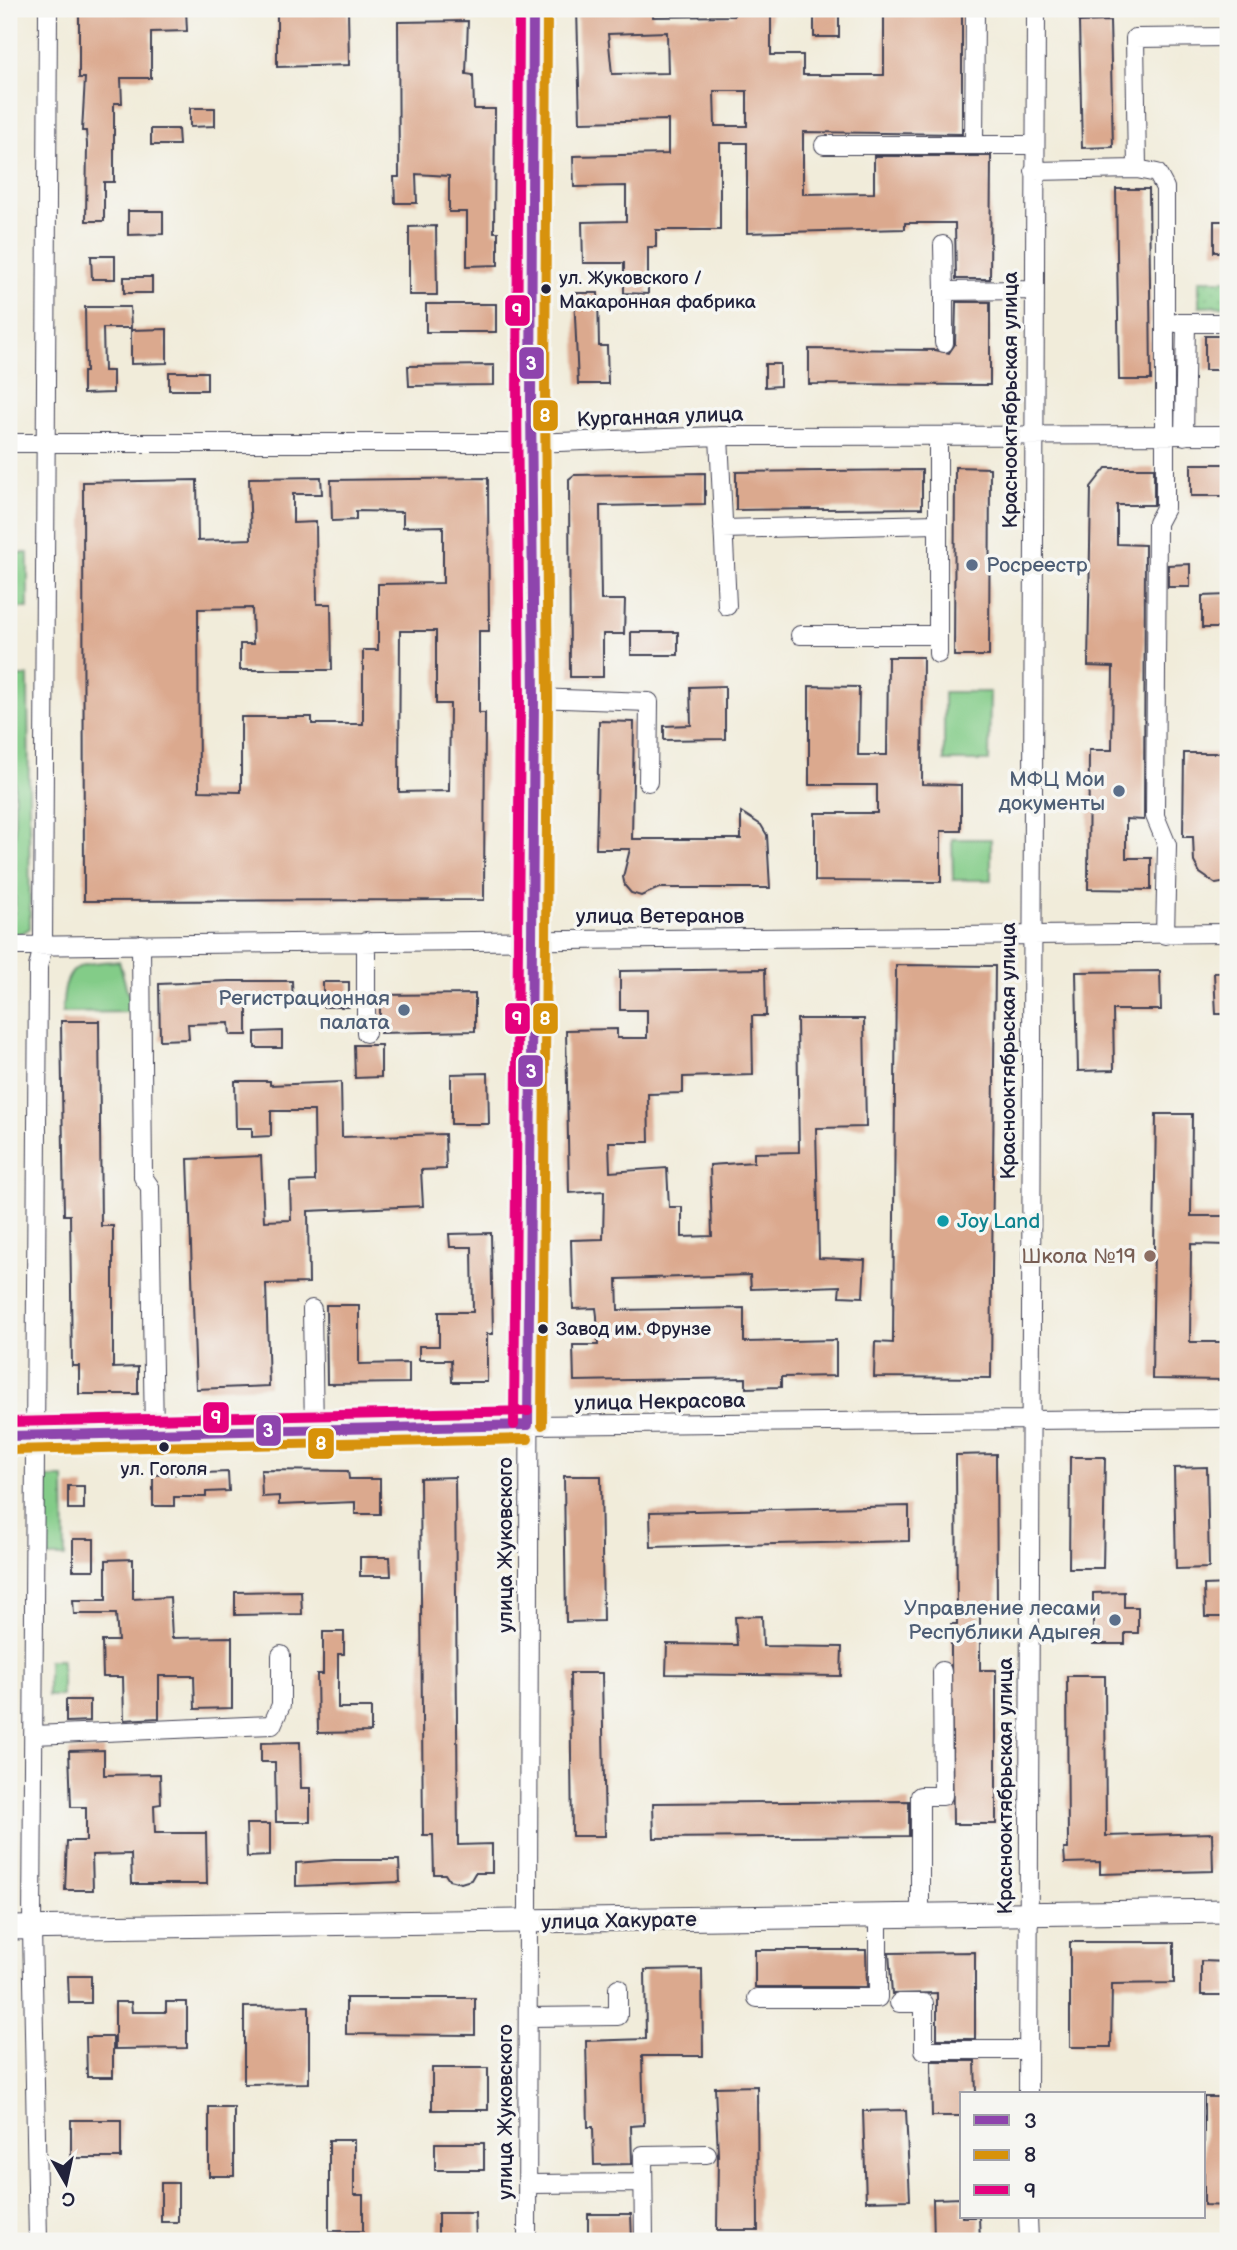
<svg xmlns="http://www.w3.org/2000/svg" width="1237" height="2250" viewBox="0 0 1237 2250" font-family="'Balsamiq Sans',sans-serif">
<defs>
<pattern id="park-dots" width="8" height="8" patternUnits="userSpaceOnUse" patternTransform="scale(1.75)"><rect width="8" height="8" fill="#83cc88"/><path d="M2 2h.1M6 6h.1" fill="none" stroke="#71af76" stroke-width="1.8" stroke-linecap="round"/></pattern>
</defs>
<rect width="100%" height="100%" fill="#f6f6f2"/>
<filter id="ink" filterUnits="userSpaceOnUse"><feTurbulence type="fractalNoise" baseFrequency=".0143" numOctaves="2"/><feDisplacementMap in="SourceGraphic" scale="14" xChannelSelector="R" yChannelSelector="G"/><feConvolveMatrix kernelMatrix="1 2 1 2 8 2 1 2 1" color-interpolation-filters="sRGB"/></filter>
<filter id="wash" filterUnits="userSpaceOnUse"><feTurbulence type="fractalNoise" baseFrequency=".00686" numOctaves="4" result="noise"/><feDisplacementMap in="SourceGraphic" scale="28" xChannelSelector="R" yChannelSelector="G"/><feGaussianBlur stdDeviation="1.57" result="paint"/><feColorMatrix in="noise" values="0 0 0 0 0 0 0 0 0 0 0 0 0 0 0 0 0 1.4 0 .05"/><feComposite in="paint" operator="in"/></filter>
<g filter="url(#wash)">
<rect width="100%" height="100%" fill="#f1ecda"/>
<path fill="#83cc88" stroke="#527762" stroke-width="2" d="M14,553h14v55h-14z
M14,676h14l2,252 -9,6 -12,1v-22h6z
M944,692h46l-1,69h-45z
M952,839h39v41h-38z
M119,961l14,51 -71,1c3,-47 11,-50 57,-52z
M46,1478h18l1,79h-19z
M48,1660h14v36h-14z"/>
<path fill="url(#park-dots)" stroke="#527762" stroke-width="2" d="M1199,280h29v26l-29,1z"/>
<g id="blocks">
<path fill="#dba98e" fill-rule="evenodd" d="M79,9h107l1,22 -36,1v46h-30l1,25h-8v79h-10v39h-18l1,-77 -1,-13h-4l3,-53h-6z
M277,9h71l1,56 -72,2z
M577,9h76v8l81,-1v-7h37v46h32v20h81v-66h78v125l-159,-2v62l71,-1v-37h117l-1,123h-34l-1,-56h-50v6l-158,4v-90h-27v87h-64v17h-8v47l-24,-1v-30h-41l-1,-41 44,-1v-35l-52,1 -1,-31 95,-2v-34l-88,2zM667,32l1,41 -56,1 -4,-40zM714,91h33v35h-32z
M814,9h25v28h-25z
M468,21l-2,53 7,1 1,34h21l-1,123h4v33l-31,1v-54h-18v-36l-33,-2 1,29h-22l-1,-26h5l-1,-155z
M1110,21l3,126 -31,1 -3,-126z
M190,108h25v18l-25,1z
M151,129h27l1,16h-28z
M1116,189h33l2,191h-32z
M128,211h35v23l-35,1z
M1214,221h14v31h-14z
M436,226l1,69h-28v-68z
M91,256h24v23h-23z
M124,277h28v16h-28z
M574,293h24l1,53h8l1,38h-30z
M956,302h34v83l-181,-1v-35l126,1 14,3 6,-9z
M426,304h70v28h-70z
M85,307h45l1,21h-28l1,43h9v22l-30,1v-22h3z
M167,329v34l-36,1v-34z
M1205,336h23v34h-23z
M765,364h15v22l-15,1z
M494,365v20l-85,1 -1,-20z
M169,372h38v18h-38z
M1191,464h37v32h-37z
M955,467l35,1 -1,188h-35z
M1106,468h48v37h-37v39l28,1 -1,275 -18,-1v39h25v32l-63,-1 1,-139h23l1,-83 -25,-1 3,-179z
M922,470v38l-186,2v-38z
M705,473v31l-105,2 1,94h24l-1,34h-21v43h-33l-1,-198 5,-4z
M321,477l1,17h-29v29l23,-1 1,82h14l1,66h-92v-26h13l-1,-36 -54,1 1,182 42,1v-75h71v7h51v-74h15v-66l65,-1v-57l-40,1v-15l-47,-1v9l-24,1 -1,-41 157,-2 1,153h-10v82h6l-1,187 -400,1 -1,-419 114,-2 1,61 53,-2 -2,-61zM400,631h36v73h14l-1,87 -50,1z
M1190,564v23h-22v-22z
M1228,595v33h-26v-32z
M631,632h47v23h-47z
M888,657h35l-1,127 39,1v46h-20v51l-126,-1v-68h62v-28h-68v-99l50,1 -1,68h29z
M725,686v53l-61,1v-14l27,-1 -1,-38z
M599,721l35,1 -2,117h109v-27l20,13 6,10 3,53h-111l-18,8 -10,-3 -6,-7 -2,-9 7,-28h-34z
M1184,753h40v31h4v98l-12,2 -16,-11 -6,-11 -1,-25h-10z
M896,965l99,1 -4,412 -117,-1 1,-35 18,1z
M765,969l1,47h-14l1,59 -70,2v16l-35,1 1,48h-40l1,30 57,-4 2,39h13v30l30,-1 -2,-71 44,-3v-9l45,-1 -2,-133h67l2,108 -50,1 3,130 46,2 -2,37 -24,-1 1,-10 -89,3 -1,-14 -133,4 1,31 126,-2v34l92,-2v36l-55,1v10l-35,1v-10l-172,3 -1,-36h25l-1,-29 -1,-8 -23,1 -2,-69 32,-1 1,-48 -35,2 -3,-163 51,-1v9h30v-28h-27v-39z
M1160,971l1,39h-48l1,60 -36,1 -2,-99z
M1228,972v42h-12l-2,-41z
M229,981h63l1,22h-46v32h-17l-1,-12 -41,1 1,15 -29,1 -1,-56z
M323,982h26v25h-26z
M475,994v37l-95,2v-38z
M61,1021h38l2,205h12v142l25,-1v27h-59v-28h-7l-2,-151h-6z
M282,1031v17h-27v-16z
M354,1045h27v32l-26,1z
M488,1073l1,51h-38v-50z
M235,1081h35v4l71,-3 1,55 103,-3 1,35 -25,1 2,36 -115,5 1,72 -43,1 3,102 -73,3 -8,-230 73,-3 3,65 27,-1 -1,-38 25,-1 -1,-70h-43v25l-19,1v-9h-16z
M1156,1114h36l-1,102h37v29l-37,-1 -1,98h38v38l-76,-1z
M491,1233l2,101h-6v48h-35l-1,-22h-32v-14h20v-34h34l-1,-65h-22l-1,-13z
M326,1305h33v59l50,-1v20l-82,1z
M996,1454l1,149 -17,1v66h16v154h-43l-2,-169v-31h6l-1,-169z
M1070,1457h35l-2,111h-34z
M1207,1467l2,101 -33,1 -2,-101z
M261,1470l87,1 1,8h31v35h-25v-12l-76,3v-9l-17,1z
M228,1472l1,19 -23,1v5h-32v9h-21v-31z
M564,1476h37l2,145 -37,1z
M455,1477l3,368 34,-1v29h-17l-4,7 -10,3 -12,-3 -4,-6h-11l-1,-39h-10l-3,-357z
M68,1486h16v23h-16z
M909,1506v35l-258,6 -1,-35z
M73,1539h21v31h-21z
M360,1557h30l1,19h-31z
M133,1559v40l37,-2 2,41 60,-1v71l-37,1 -1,-33h-35v42l-35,2 -1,-43h-20l-1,-36h16l-2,-27h-42l-1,-14h33v-40z
M1228,1584v33h-23l-1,-32z
M301,1591l1,23 -67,1v-23z
M1124,1592v15h14v26h-13v11h-32v-51z
M762,1616l1,30 79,1 -1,29 -175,-2 1,-30 70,1 -2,-28z
M323,1632h21v22h-6v54h33v24l-53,1 -1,-59h6z
M570,1673h32l3,163h-33z
M1067,1676h38l1,160 106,-3 1,38 -113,3v-12l-35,1 -1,-14h4z
M66,1700h24v21l-24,1z
M300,1742l1,46h9v34h-34l-1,-60h-14v-19z
M104,1750v25l56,-1 1,30 -7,1 1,28h51l1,51h-75l-1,-30 -39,1 1,35h-28l2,-49h19v-34h-15l-2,-56z
M909,1801v35l-255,2 -1,-35z
M246,1824h24v32l-23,1z
M334,1860h65l1,22 -104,4v-23z
M1070,1942h104v41l-62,1 -1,63h-41z
M755,1950h111l1,37h-112z
M975,1952v87h-38v-46l-45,1 -3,-41z
M1201,1961l27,1v33h-27z
M702,1969l1,87h-61l2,69 -13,1 1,38 -38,1 -1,-38h-5l-2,-86 60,-2 -1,-69z
M68,1976h23v27h-22z
M346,1998h129v37l-129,-1z
M115,2002h16l1,10h34v-10h21v46l-72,1z
M309,2006v77l-65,1v-77z
M86,2037h27v40h-26z
M931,2061h44l1,33h-14v22h-30z
M432,2068h56v42h-56z
M757,2086l1,144h-41l1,-76 -3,-67z
M1204,2097h24v109l-24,-1z
M209,2107h25v69h-25z
M906,2110l4,90 -44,1 -3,-90z
M71,2120h50v38h-50z
M329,2140h25v55h9v36h-34z
M435,2143h49v27h-49z
M161,2183h17v39h-17z
M962,2198v19h17l1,24h-46l-1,-42z
M438,2213h37l1,28h-38z
M588,2214h43l1,27h-44z"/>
</g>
</g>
<g filter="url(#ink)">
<use href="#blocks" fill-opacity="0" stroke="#414053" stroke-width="2"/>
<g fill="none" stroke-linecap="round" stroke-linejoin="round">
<g stroke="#414053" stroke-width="20">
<path id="minor" d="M824,145h210
M974,145l1,-136
M1137,169l20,4 8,15v320l-8,15 -2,293 12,29 -2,90
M1034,171l103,-2 -2,-131 93,-1
M943,245l1,46 89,-1
M1176,323h52
M944,343v-52
M719,436l8,170
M1184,436l2,-113
M938,437v217
M9,443h523l187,-7 509,-1
M723,529l215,-5
M800,635h138
M534,698l115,4 -1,80
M366,941v92
M141,944l2,233 7,10 4,247
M9,946l1219,-13
M312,1309l2,122
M9,1436l519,-11 700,-7
M34,1735l238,-10 9,-20v-50
M920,1916v-120h23l-1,-125
M757,1998h121v-82
M899,2003h25v47h104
M528,2017l90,-1v-28
M1028,2094l8,-2085
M528,2184l115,-1
M1028,2217l1,24
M38,2241l-6,-313 6,-961 5,-21 5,-937
M527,2241c2,-744 5,-1488 6,-2232
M644,2241l-1,-86 64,-1"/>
</g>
<g stroke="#414053" stroke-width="25">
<path id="major" d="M9,1928l1219,-17"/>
</g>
<use href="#minor" stroke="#fff" stroke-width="18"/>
<use href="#major" stroke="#fff" stroke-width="23"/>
<g stroke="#f6f6f2" stroke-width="16">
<path id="bus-1" d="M528,1425l6,-727 -3,-295 2,-394
M9,1436l519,-11"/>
</g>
<g stroke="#f6f6f2" stroke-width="16">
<path id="bus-2" d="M542,1425l6,-727 -3,-295 2,-394
M9,1450l519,-11"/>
</g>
<g stroke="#f6f6f2" stroke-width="16">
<path id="bus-3" d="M9,1422l519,-11
M514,1425l6,-727 -3,-295 2,-394"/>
</g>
<use href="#bus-1" stroke="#8e44ad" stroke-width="10"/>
<use href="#bus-2" stroke="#d79209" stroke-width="10"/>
<use href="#bus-3" stroke="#e5007d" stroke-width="10"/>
</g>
</g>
<g fill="#22223b" stroke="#f6f6f2" stroke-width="2.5">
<circle cx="546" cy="289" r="6"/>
<circle cx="543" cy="1329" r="6"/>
<circle cx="164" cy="1447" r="6"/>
</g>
<g fill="#5c6f8a" stroke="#f6f6f2" stroke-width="2.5">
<circle cx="972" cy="565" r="7"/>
<circle cx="1119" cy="791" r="7"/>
<circle cx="404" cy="1010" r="7"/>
<circle cx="1115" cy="1620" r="7"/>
</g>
<circle fill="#0f9aa8" stroke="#f6f6f2" stroke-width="2.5" cx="943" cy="1221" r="7"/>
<circle fill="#8d6e63" stroke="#f6f6f2" stroke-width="2.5" cx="1150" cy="1256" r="7"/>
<g text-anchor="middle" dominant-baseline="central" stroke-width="7" stroke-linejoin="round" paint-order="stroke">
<g font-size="19" fill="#22223b" stroke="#f6f6f2" text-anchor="start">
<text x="559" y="278">ул. Жуковского /<tspan x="559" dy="24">Макаронная фабрика</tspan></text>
<text x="556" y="1329">Завод им. Фрунзе</text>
<text x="164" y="1469" text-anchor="middle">ул. Гоголя</text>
</g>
<g font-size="21" fill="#22223b" stroke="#f6f6f2">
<text transform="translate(1010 400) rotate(-90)">Краснооктябрьская улица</text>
<text transform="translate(660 417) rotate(-2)">Курганная улица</text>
<text x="660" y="916">улица Ветеранов</text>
<text transform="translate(1008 1051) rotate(-90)">Краснооктябрьская улица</text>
<text transform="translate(660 1402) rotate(-1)">улица Некрасова</text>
<text transform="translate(505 1545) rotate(-90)">улица Жуковского</text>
<text transform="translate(1005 1786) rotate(-90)">Краснооктябрьская улица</text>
<text transform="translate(619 1921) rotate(-1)">улица Хакурате</text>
<text transform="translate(505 2112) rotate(-90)">улица Жуковского</text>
</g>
<g font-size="21" fill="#4e5e75" stroke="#f6f6f2" text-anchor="end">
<text x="986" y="565" text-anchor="start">Росреестр</text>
<text x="1105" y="779">МФЦ Мои<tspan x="1105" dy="24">документы</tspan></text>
<text x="390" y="998">Регистрационная<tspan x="390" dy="24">палата</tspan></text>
<text x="1101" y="1608">Управление лесами<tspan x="1101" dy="24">Республики Адыгея</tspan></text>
</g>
<g font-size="21" fill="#0d838f" stroke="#f6f6f2" text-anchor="start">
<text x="957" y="1221">Joy Land</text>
</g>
<g font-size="21" fill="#785e54" stroke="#f6f6f2" text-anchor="end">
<text x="1136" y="1256">Школа №19</text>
</g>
</g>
<g stroke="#f6f6f2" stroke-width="2.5">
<rect x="504" y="294" width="27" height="33" rx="7" fill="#e5007d"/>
<rect x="518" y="346" width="27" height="34" rx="7" fill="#8e44ad"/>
<rect x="532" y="399" width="27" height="33" rx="7" fill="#d79209"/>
<rect x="504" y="1002" width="27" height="33" rx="7" fill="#e5007d"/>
<rect x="532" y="1002" width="27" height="33" rx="7" fill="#d79209"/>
<rect x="517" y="1054" width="27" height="34" rx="7" fill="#8e44ad"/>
<rect x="202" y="1401" width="28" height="33" rx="7" fill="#e5007d"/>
<rect x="255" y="1414" width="27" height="33" rx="7" fill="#8e44ad"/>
<rect x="307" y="1427" width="28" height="33" rx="7" fill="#d79209"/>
</g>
<g font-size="19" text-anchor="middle" font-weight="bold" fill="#fff">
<text x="517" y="317">9</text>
<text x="531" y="370">3</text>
<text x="545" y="422">8</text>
<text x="517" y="1025">9</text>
<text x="545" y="1025">8</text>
<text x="531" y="1078">3</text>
<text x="216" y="1424">9</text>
<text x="268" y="1437">3</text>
<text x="321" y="1450">8</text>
</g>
<rect width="1237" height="2250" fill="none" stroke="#f6f6f2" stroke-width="35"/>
<rect x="960" y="2092" width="245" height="126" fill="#f6f6f2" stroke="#a1a1a9" stroke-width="2"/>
<rect x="974" y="2115" width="35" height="10" fill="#8e44ad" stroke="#a1a1a9" stroke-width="2"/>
<text x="1024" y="2128" font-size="21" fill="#22223b">3</text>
<rect x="974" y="2150" width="35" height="10" fill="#d79209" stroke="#a1a1a9" stroke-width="2"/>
<text x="1024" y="2162" font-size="21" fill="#22223b">8</text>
<rect x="974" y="2185" width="35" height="10" fill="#e5007d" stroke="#a1a1a9" stroke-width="2"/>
<text x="1024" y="2198" font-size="21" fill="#22223b">9</text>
<g transform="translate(66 2183) rotate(171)" stroke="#f6f6f2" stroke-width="5" paint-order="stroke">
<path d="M0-5L12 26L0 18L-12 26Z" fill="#22223b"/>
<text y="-10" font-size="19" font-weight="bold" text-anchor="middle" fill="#22223b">С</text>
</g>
</svg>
